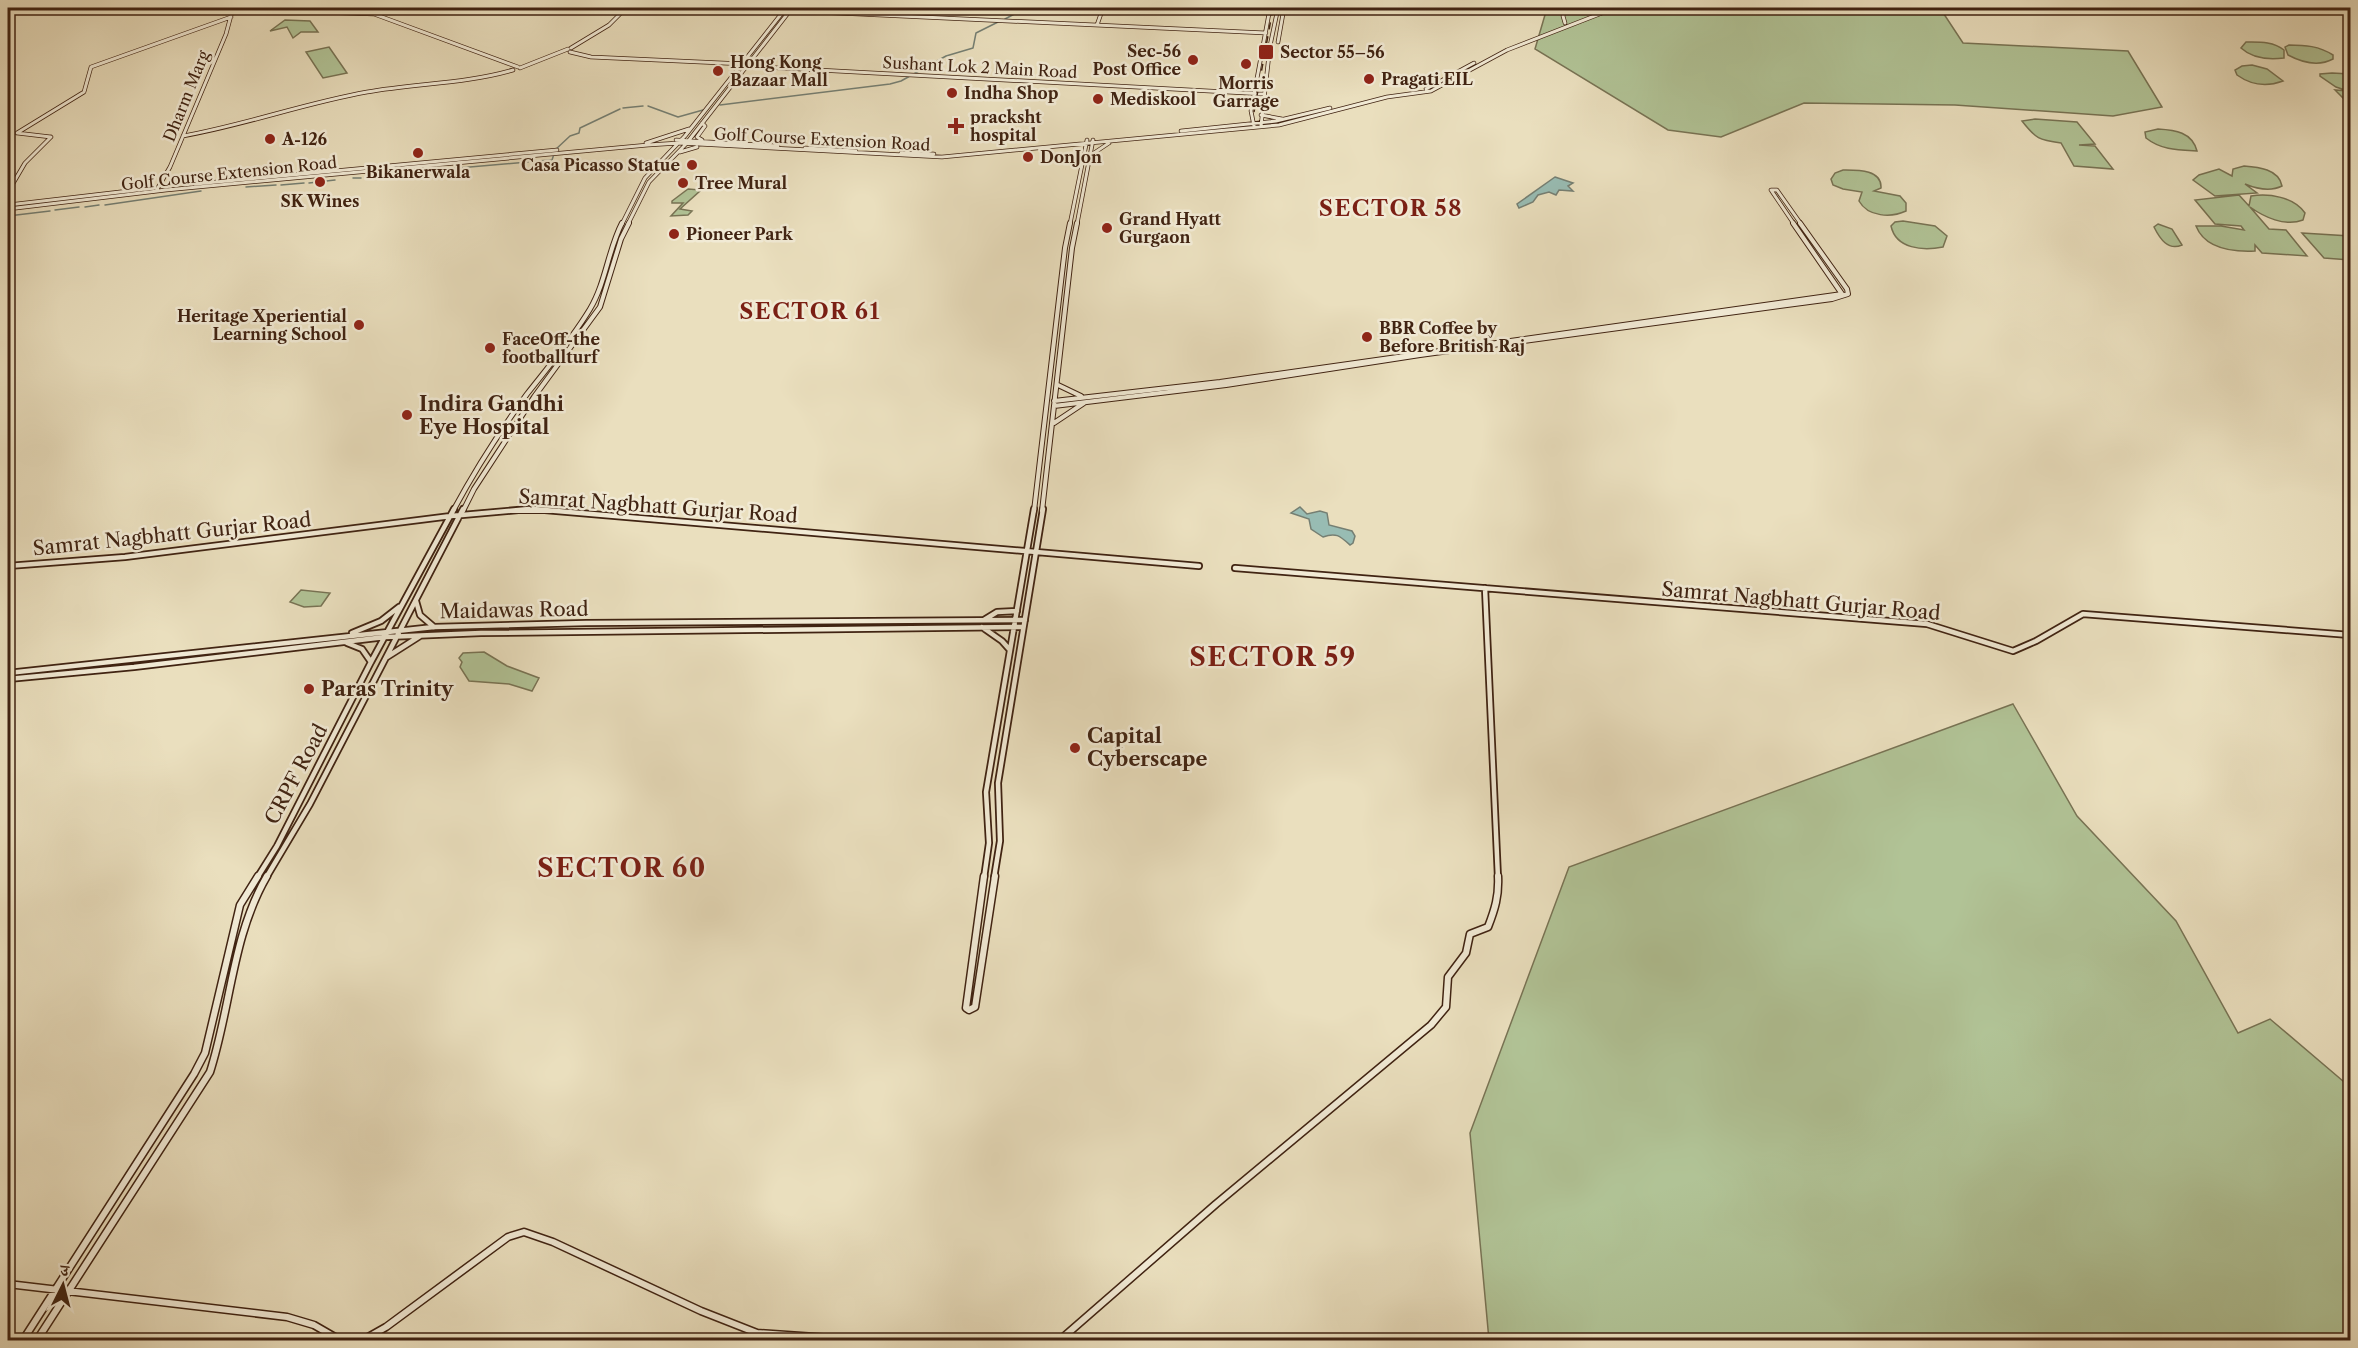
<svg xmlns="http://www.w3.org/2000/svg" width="2358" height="1348" viewBox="0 0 2358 1348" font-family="'Libre Caslon Text','Noto Serif Devanagari',serif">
<rect width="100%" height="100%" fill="#eadfbe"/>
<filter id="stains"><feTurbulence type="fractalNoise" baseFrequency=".00333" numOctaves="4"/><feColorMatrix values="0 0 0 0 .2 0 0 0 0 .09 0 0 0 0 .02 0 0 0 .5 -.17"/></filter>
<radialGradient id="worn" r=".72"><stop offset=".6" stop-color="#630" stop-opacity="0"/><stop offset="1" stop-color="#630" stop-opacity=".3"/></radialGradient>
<path fill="#b1c396" stroke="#787354" stroke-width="1.5" d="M1547,8h393l23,35 165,8 34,56 -49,9 -158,-11 -151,-2 -83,34 -53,-7 -133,-81z
M285,20l25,1 8,11h-17l-8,6 -6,-11 -17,4z
M2246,42c13,0 27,-1 38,8v8c-16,2 -31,1 -43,-10z
M2289,45c16,0 30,1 44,10v4c-15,8 -30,4 -45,-4l-3,-8z
M329,47l18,26 -24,5 -17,-26z
M2252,65l15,4 16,12c-16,6 -32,4 -46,-6l-2,-5 7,-4z
M2332,73l18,1v27l-5,-1 -10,-10 13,1 -12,-4 -16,-11v-2z
M2035,119l42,3 18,22 -16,1 16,1 18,23 -39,-3 -13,-23c-22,-3 -25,-4 -39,-22z
M2158,129c17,1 34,3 39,22 -19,-1 -36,-1 -51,-13l-1,-6z
M2244,166c14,1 35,3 38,20 -12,6 -25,3 -37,-2l12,9 -42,3 -22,-16 6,-5 20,-6 13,7 1,-7z
M1843,170c14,0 39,-1 38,18l-7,3 26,5 6,7v8c-15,7 -38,6 -47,-10l3,-9 -19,-3 -10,-4 -2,-6 4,-6z
M688,189l13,1 -21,19 12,2 -4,4 -17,1 12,-13h-11v-2z
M2239,195l10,11 2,-10c18,-3 43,1 54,17l-2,7c-18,7 -39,-3 -53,-13l19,22 17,1 21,26 -45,-3 -7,-8v6c-22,1 -50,-2 -59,-25h25l23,4 -3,-4 -26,-2 -20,-24z
M1903,221l32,5 12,10 -4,11c-20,4 -47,2 -52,-21l4,-4z
M2158,224l14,5 10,16c-14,6 -22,-6 -28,-18z
M2302,233l48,3v24l-26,-2z
M301,590l29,3 -9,13 -17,1 -14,-5z
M484,652l23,14 32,12 -7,13 -23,-7 -40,-3 -9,-14 2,-5 -3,-4 4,-5z
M2013,704l64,112 99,105 62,112 32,-14 80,68v253h-861l-19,-207 99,-266z"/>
<path fill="#98bcb3" stroke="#757f73" stroke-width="1.5" d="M1555,177l18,6 -5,3 5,5 -14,-1 -3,5 -7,-3 -11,3 -5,7 -14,6 -2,-4z
M1300,507l7,7 13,-3 7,2 2,12 23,6 3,5 -2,7 -3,2c-10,-9 -14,-13 -27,-8l-12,-8 -2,-10 -18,-6z"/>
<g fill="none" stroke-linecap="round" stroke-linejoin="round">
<path stroke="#757f73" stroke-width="1.5" d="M1005,19l15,-8 30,-3
M720,105l170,-21 11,-3 45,-25 27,-8 3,-15 22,-11
M648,106l30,11 25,-7
M623,108l20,-2
M555,150l15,-14 9,-3 1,-5 40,-19
M537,161l15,-1 2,-6
M424,171l104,-9
M353,178h8
M309,183l26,-3
M281,185l23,-2
M246,187l30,-2
M105,205l96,-14
M85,207l14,-2
M55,210l24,-3
M8,216l42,-5"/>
<g stroke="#402312" stroke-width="4.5">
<path id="secondary-far3" d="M730,8l536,25
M1565,8l-2,8 2,7
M234,9l140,5 144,53
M900,16l4,-8
M1097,25l6,-17
M1278,42l6,-34
M571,48l38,-23 17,-17
M570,52l21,5 153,7
M745,66l519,28
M520,68l48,-19
M1426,89l48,-26
M1261,115l21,4
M702,123l3,3 -8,11 5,3
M1254,126l-3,-15 19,-103
M1261,126l9,-80 8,-38
M1181,131l95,-10 54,-13
M17,133l67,-41 7,-25 140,-50
M17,133l34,4
M183,136c62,-11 122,-33 184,-44 49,-9 98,-8 146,-22
M676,140l102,6
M646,143l43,-14
M805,148l51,3
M680,152l17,-5
M901,153l33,1
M1091,155l18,-12
M195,184l362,-34
M1771,190l23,34
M1771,190h6l24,34
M156,191l14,-24 56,-133 7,-26
M8,192l17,-29 26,-26
M8,205l146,-17
M8,209l158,-19 482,-45 31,-2 263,14 337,-32 108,-28 44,-6 76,-41 108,-42
M622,224l23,-46 40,-42 101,-128
M628,224l21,-42 37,-38 106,-136
M1070,224l17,-84
M1077,224l16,-84"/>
</g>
<g stroke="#402312" stroke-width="6">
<path id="secondary-far2" d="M1058,385l23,11
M1054,401l166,-19 622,-88 -49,-71
M1054,406l172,-21 194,-30 412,-56 16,-5 -1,-5 -47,-66
M1054,423l30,-20
M453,511c22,-41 47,-80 74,-117 22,-28 45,-55 63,-85 16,-27 18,-59 32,-86
M463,511l11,-22 60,-92 66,-90 21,-68 8,-16
M512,511h39
M1034,511l31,-263 5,-25
M1042,511l30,-263 5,-25"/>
</g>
<g stroke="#402312" stroke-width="8">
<path id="secondary-far1" d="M533,509l666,57
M8,566l117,-9 326,-41 78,-7
M1235,568l692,56 86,27 23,-10 47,-27 267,21
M1485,588l13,290
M416,601l4,14 14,12
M984,620l13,-8 20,-1
M982,627l20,14 8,9
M352,633l29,-12 18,-14
M347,643l15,6 9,13
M387,657l33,-21
M8,673l426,-46 152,-4 439,-3
M8,679l126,-12 251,-30 96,-4 542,-6
M257,878l20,-32 94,-184 83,-153
M266,878l44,-74 153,-295
M984,878l5,-35 -3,-51 48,-283
M994,878l6,-37 -2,-58 45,-274"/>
</g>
<g stroke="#402312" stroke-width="9">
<path id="secondary" d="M984,876l-18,132 3,2 6,-3 20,-131
M8,1284l279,33 27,8 26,15
M23,1340l171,-266 11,-21 35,-148 18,-29
M37,1340l173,-268c21,-65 22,-136 57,-196
M363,1340l23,-13 122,-90 16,-5 29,10 148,69 56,22 102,7
M1060,1340l156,-136 215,-179 15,-18 2,-30 18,-24 4,-19 18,-7c7,-18 11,-31 10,-51"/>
</g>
<use href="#secondary-far3" stroke="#f1ead5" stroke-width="3"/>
<use href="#secondary-far2" stroke="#f1ead5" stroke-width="4"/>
<use href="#secondary-far1" stroke="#f1ead5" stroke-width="4.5"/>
<use href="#secondary" stroke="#f1ead5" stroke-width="6"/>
<path stroke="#402312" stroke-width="1.5" stroke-dasharray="7 7" stroke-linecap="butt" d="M1254,112l19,-104"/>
</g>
<g fill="#8f2418" stroke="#f1ead5" stroke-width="2">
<rect x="1258" y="44" width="16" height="16" rx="3"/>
<circle cx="1193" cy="60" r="6"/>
<circle cx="1246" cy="64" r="6"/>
<circle cx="718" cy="71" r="6"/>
<circle cx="1369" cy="79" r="6"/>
<circle cx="952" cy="93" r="6"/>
<circle cx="1098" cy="99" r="6"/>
<path d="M953 117h6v6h6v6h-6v6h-6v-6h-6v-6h6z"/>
<circle cx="270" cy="139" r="6"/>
<circle cx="418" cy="153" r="6"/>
<circle cx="1028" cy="157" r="6"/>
<circle cx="692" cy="165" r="6"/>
<circle cx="320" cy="182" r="6"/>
<circle cx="683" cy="183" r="6"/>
<circle cx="1107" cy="228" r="6"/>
<circle cx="674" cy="234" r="6"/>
<circle cx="359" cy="325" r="6"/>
<circle cx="1367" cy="337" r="6"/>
<circle cx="490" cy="348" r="6"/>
<circle cx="407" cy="415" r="6"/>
<circle cx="309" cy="689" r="6"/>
<circle cx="1075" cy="748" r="6"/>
</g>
<g text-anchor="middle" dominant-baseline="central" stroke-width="5" stroke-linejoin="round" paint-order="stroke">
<g font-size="16" font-weight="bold" fill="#402312" stroke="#f1ead5" text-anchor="start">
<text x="1181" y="51" text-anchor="end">Sec-56<tspan x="1181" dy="18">Post Office</tspan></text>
<text x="1280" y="52">Sector 55–56</text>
<text x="730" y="62">Hong Kong<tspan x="730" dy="18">Bazaar Mall</tspan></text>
<text x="1381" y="79">Pragati EIL</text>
<text x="1246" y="83" text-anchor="middle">Morris<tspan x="1246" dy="18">Garrage</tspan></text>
<text x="964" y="93">Indha Shop</text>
<text x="1110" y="99">Mediskool</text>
<text x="970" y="117">pracksht<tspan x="970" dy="18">hospital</tspan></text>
<text x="282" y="139">A-126</text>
<text x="1040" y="157">DonJon</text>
<text x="680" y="165" text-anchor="end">Casa Picasso Statue</text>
<text x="418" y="172" text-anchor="middle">Bikanerwala</text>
<text x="695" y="183">Tree Mural</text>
<text x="320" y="201" text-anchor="middle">SK Wines</text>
<text x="1119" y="219">Grand Hyatt<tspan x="1119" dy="18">Gurgaon</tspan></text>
<text x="686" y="234">Pioneer Park</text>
<text x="347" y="316" text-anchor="end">Heritage Xperiential<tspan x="347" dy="18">Learning School</tspan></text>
<text x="1379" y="328">BBR Coffee by<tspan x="1379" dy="18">Before British Raj</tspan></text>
<text x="502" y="339">FaceOff-the<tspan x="502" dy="18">footballturf</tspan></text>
</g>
<g font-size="16" fill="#402312" stroke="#f1ead5">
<text transform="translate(980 67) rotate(3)">Sushant Lok 2 Main Road</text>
<text transform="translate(186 96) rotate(-68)">Dharm Marg</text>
<text transform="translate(822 139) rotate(3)">Golf Course Extension Road</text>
<text transform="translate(229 173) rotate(-6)">Golf Course Extension Road</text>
</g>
<g font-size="20" font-weight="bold" fill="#402312" stroke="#f1ead5" text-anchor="start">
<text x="419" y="404">Indira Gandhi<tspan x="419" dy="23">Eye Hospital</tspan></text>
<text x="321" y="689">Paras Trinity</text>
<text x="1087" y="736">Capital<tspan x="1087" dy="23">Cyberscape</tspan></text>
</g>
<g font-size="20" fill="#402312" stroke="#f1ead5">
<text transform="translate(658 506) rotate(4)">Samrat Nagbhatt Gurjar Road</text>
<text transform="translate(172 534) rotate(-6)">Samrat Nagbhatt Gurjar Road</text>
<text transform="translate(1801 601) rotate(5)">Samrat Nagbhatt Gurjar Road</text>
<text transform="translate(514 610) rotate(-1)">Maidawas Road</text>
<text transform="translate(296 774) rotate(-62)">CRPF Road</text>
</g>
<g font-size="22" font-weight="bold" letter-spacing="1.5" fill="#7a1f14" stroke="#f1ead5">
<text x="1391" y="208">SECTOR 58</text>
<text x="810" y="311">SECTOR 61</text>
</g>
<g font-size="26" font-weight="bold" letter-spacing="1.5" fill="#7a1f14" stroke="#f1ead5">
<text x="1273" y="657">SECTOR 59</text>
<text x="622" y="868">SECTOR 60</text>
</g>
</g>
<rect width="2358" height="1348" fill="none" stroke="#eadfbe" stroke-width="30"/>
<rect x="9" y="9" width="2340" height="1330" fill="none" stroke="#402312" stroke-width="3"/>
<rect x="15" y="15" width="2328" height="1318" fill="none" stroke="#402312" stroke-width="1.5"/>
<g transform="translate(63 1285) rotate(6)" stroke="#f1ead5" stroke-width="4.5" paint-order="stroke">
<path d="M0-4.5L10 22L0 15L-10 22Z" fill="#402312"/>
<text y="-9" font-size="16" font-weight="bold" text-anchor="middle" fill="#402312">उ</text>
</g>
<rect width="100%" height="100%" filter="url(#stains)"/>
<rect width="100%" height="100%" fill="url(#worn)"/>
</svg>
